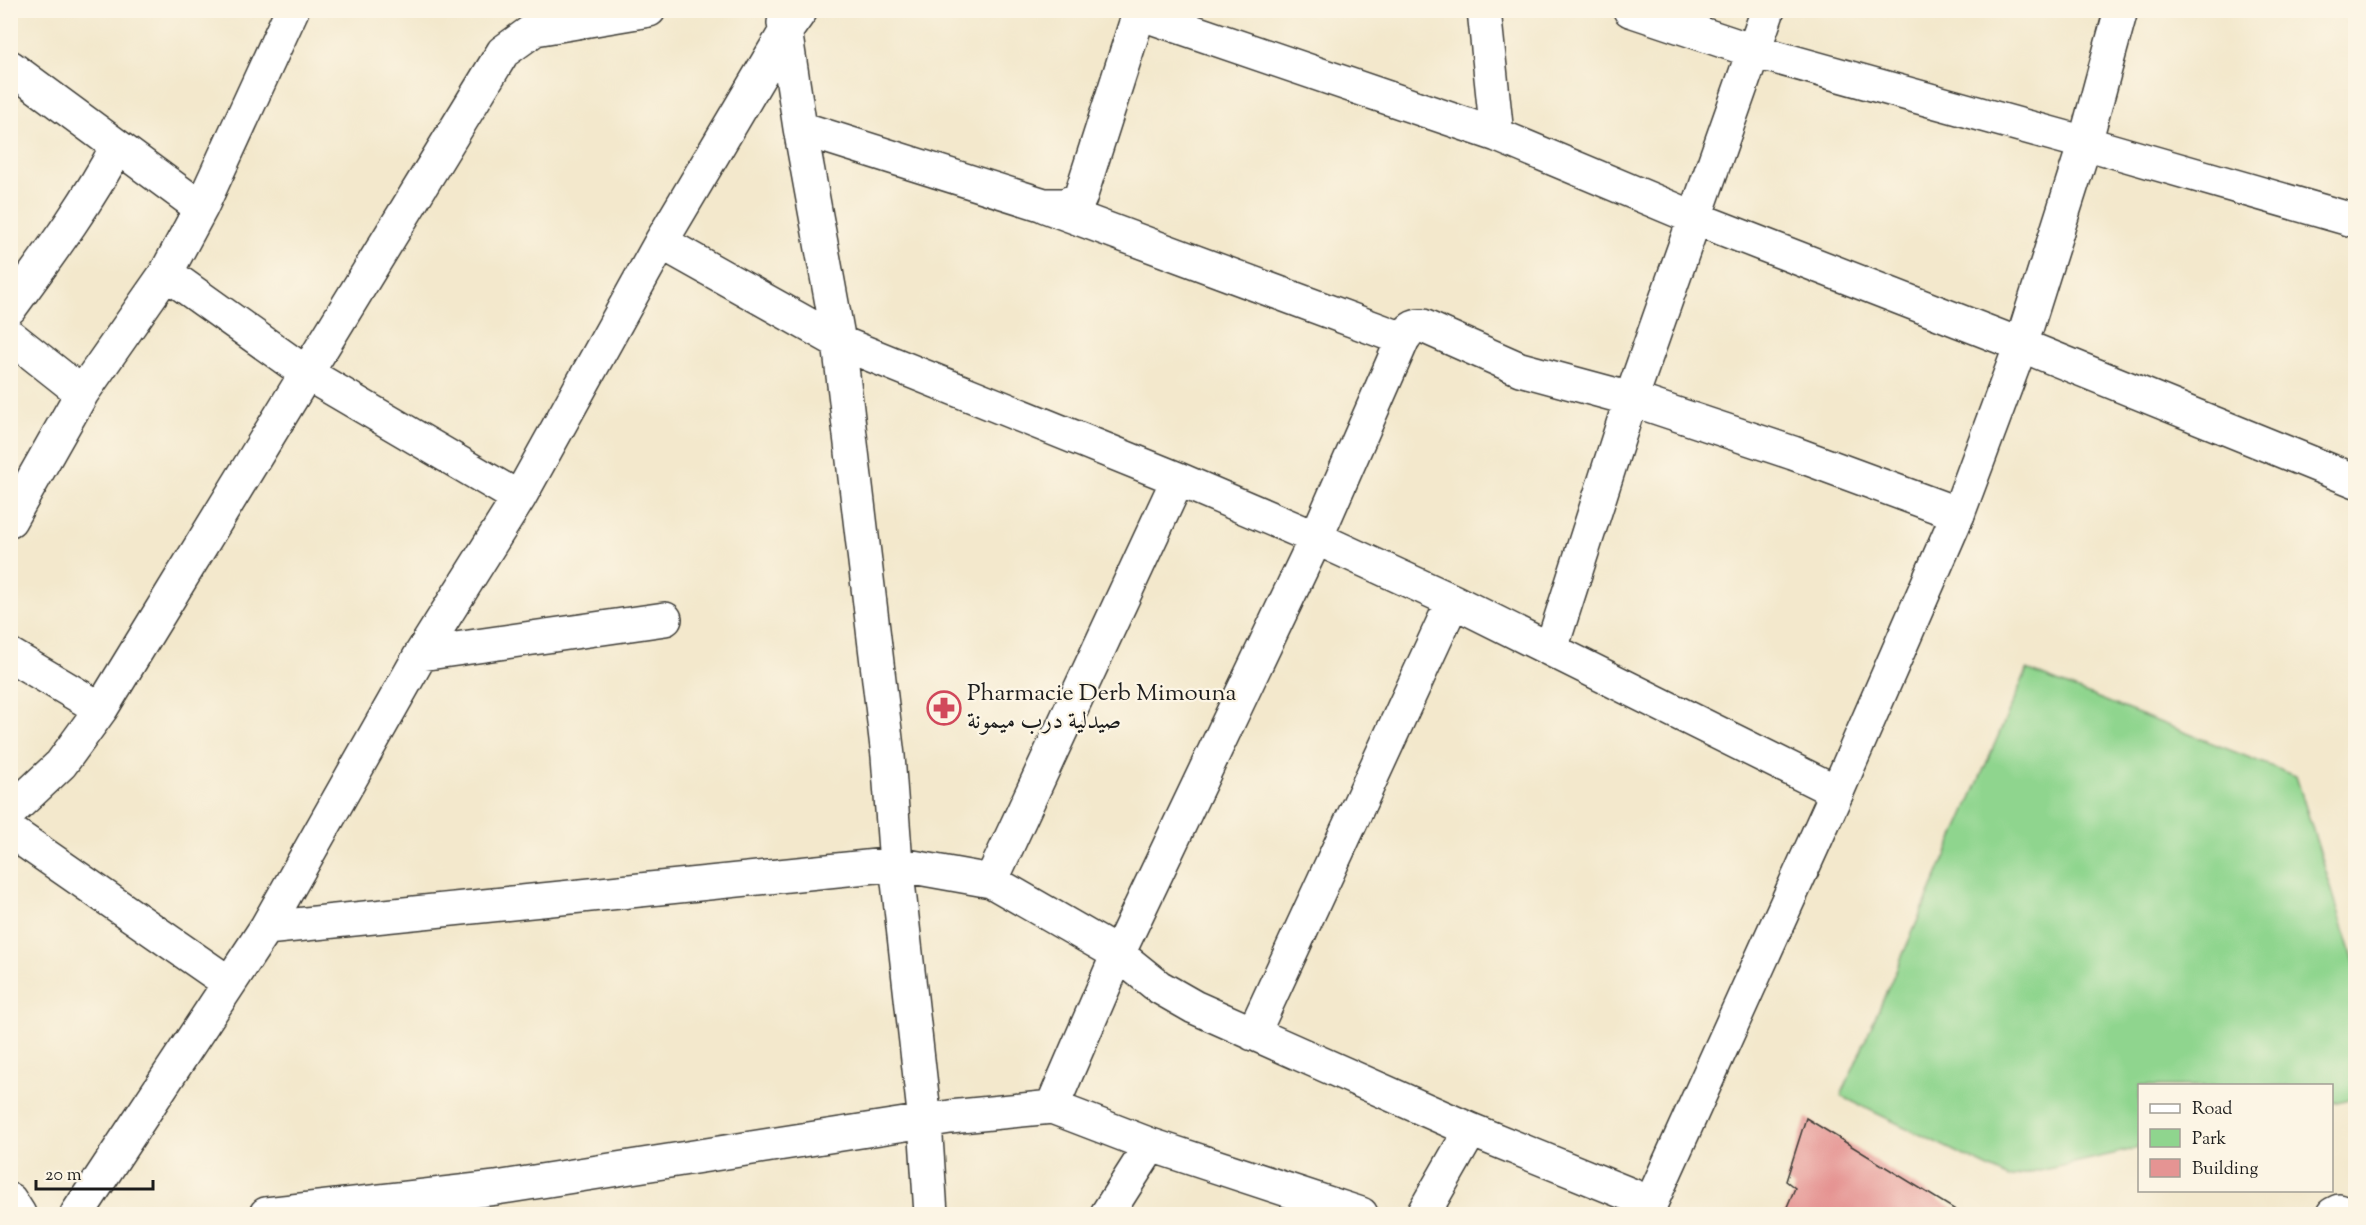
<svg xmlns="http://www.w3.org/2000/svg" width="2366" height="1225" viewBox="0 0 2366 1225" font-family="'Sorts Mill Goudy',Amiri,serif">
<rect width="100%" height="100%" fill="#fcf5e5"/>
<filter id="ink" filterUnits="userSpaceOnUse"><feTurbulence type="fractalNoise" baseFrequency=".0167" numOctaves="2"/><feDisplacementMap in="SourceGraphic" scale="12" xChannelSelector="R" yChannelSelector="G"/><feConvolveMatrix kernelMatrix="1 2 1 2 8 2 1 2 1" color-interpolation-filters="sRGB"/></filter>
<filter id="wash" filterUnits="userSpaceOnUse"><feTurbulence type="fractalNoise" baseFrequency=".008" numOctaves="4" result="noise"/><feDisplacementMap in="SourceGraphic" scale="24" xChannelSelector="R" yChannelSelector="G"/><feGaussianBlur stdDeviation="1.35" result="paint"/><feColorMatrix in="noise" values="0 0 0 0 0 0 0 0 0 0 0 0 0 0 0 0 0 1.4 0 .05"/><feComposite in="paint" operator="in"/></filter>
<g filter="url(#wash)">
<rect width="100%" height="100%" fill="#f3e8cc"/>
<path fill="#8fd58e" stroke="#567855" stroke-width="1.5" d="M2027,670l269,106 59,188v134l-23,5v-17h-192l-1,62 -130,30 -168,-82z"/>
<g id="blocks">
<path fill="#e59493" d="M1806,1118l156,96h-178l11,-26 -9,-7z"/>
</g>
</g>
<g filter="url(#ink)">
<use href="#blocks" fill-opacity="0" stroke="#3c3b36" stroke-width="1.5"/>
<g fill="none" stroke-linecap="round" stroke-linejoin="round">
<g stroke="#3c3b36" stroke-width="36">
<path id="minor" d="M1484,10l13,125
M1630,10l123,41 332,92 271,78
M1139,13l358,122 198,83 326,127 335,136
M784,23l16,105 39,214 49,414 8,108 29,258 6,92
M10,67l191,141
M800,128l244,77h21l15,-7 60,-188
M1045,206l358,133
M661,242l178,100 339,137 138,59 137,63 384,191
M166,273l35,-65 91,-198
M10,308c38,-52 77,-104 107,-161
M10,336l72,57
M10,520l72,-127 84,-120 140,100 213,125
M1551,649l80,-250 137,-389
M421,654l244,-35
M10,655l91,54
M10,812l51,-48 40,-55 402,-657 32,-23 114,-19
M10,831l219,152
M991,881l187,-402
M266,928l630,-64 95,17 127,73 41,33 35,20 277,123 180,73
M1253,1034l200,-433
M1052,1107l66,-153 198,-416 87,-199c6,-8 9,-14 20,-13l97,43 111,30 162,54 165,61
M10,1200l9,14
M77,1214l189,-286 155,-274 98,-156 142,-256 125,-211 15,-21
M266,1214l230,-26 454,-71 102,-10 99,38 210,69
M1107,1214l44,-69
M1423,1214l48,-84
M2333,1214l6,-3 9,3"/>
</g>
<g stroke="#3c3b36" stroke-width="36">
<path id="major" d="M1646,1214l191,-422 121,-278 63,-169 64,-202 36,-133"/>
</g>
<use href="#minor" stroke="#fff" stroke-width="33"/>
<use href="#major" stroke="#fff" stroke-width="33"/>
</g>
</g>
<defs>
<g id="pharmacy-ring" transform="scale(1.725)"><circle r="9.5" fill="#fcf5e5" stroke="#d1495b" stroke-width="1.5"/><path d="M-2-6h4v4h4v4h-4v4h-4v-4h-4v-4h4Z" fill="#d1495b"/></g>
</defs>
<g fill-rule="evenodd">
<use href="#pharmacy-ring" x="944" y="708"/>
</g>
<g text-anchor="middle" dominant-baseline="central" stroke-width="4.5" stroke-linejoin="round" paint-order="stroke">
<g font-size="24" fill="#1c1c1c" stroke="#fcf5e5" text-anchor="start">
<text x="967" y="694">Pharmacie Derb Mimouna<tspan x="967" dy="28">صيدلية درب ميمونة</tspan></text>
</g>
</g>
<rect width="2366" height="1225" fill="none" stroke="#fcf5e5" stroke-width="36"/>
<rect x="2138" y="1084" width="195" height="108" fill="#fcf5e5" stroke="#a29e95" stroke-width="1.5"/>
<rect x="2150" y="1104" width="30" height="9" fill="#ffffff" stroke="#a29e95" stroke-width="1.5"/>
<text x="2192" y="1114" font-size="18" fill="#1c1c1c">Road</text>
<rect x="2150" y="1129" width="30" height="18" fill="#8fd58e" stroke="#a29e95" stroke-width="1.5"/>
<text x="2192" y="1144" font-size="18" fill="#1c1c1c">Park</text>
<rect x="2150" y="1159" width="30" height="18" fill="#e59493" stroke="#a29e95" stroke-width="1.5"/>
<text x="2192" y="1174" font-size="18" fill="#1c1c1c">Building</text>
<path d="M36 1180v9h117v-9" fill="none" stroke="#1c1c1c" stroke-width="3"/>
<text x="45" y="1180" font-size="18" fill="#1c1c1c" stroke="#fcf5e5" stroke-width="4.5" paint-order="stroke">20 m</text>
</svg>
